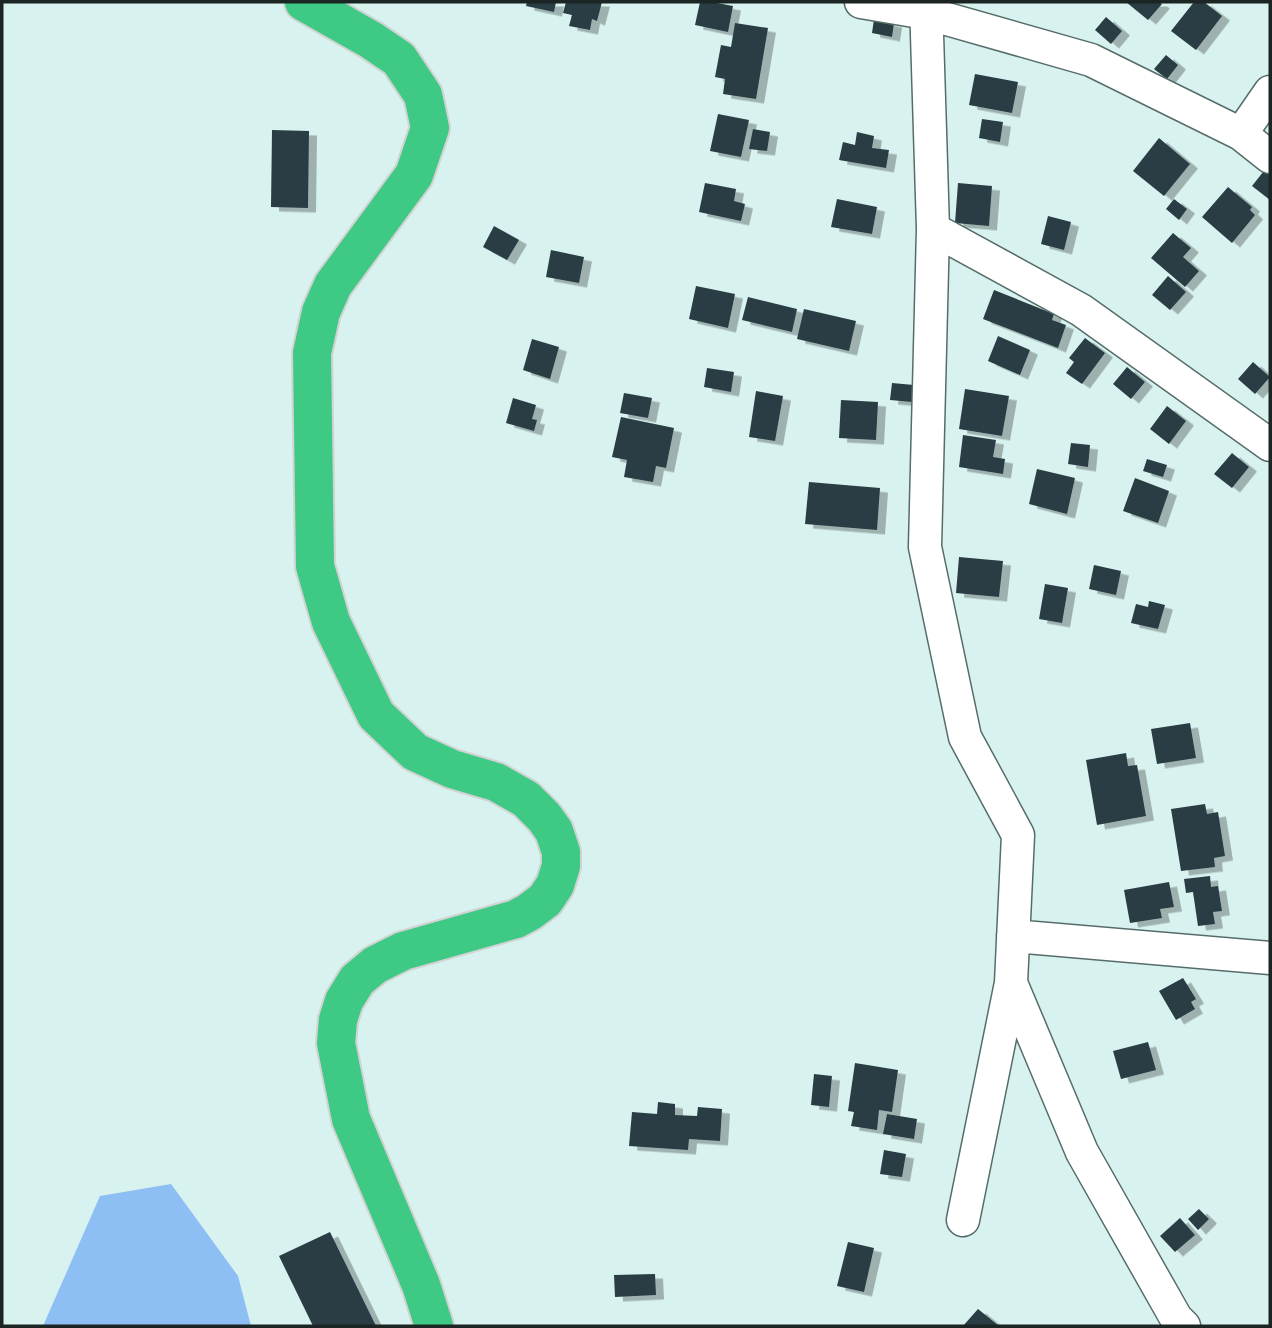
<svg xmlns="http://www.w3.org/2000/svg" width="1272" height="1328" viewBox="0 0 1272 1328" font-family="Rubik,sans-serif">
<defs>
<filter id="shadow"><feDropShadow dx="8" dy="4.5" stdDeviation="0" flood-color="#0004"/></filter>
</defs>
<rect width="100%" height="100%" fill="#d7f2ef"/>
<path fill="#8ebff4" d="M171,1184l67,92 13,50h-208l57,-130z"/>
<path fill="#293d44" filter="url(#shadow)" d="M527,2h29l-2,10 -28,-6z
M566,2h36l-5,19 -5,-2 -2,11 -21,-4 3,-11 -9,-2z
M700,2h12l21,4 -5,26 -33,-7z
M1126,2h33l3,2 -14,16z
M1194,2h10l18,14 -26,34 -25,-19z
M1106,17l16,14 -11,13 -16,-14z
M874,19l20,4 -2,14 -20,-4z
M735,23l33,5 -12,71 -33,-5 2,-15 -10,-2 6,-32 10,2z
M1166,55l12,10 -11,14 -13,-10z
M975,74l43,8 -6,31 -43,-8z
M718,114l31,6 -8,37 -31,-6z
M982,119l21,3 -3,20 -21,-4z
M753,129l17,3 -3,19 -18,-2z
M272,130l37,1 -1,77 -37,-1z
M857,132l17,4 -2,12 17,2 -3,18 -47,-8 4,-18 12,3z
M1159,138l31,26 -26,32 -31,-25z
M1267,167l3,3v30l-18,-14z
M705,183l31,6 -2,12 11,3 -4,17 -42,-9z
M958,183l34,3 -3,40 -34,-3z
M1228,187l24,20 -2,3 5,5 -23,28 -30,-26z
M837,199l40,8 -5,27 -41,-7z
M1174,199l13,10 -8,11 -13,-11z
M1048,216l23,6 -7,28 -23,-6z
M494,226l25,14 -12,20 -24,-13z
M1173,233l18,15 -8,9 16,14 -14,16 -34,-29z
M551,250l33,7 -5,26 -33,-6z
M1168,276l18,16 -16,18 -18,-15z
M696,286l39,8 -7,34 -39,-9z
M994,290l60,24 -2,6 14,5 -8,23 -75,-29z
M748,297l49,12 -5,23 -50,-12z
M804,309l52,12 -7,30 -52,-12z
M998,336l32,14 -10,25 -32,-14z
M1085,338l20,15 -23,31 -16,-11 8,-11 -5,-4z
M532,339l27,8 -9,32 -27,-9z
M1253,362l17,15 -15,17 -17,-15z
M1127,367l18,15 -14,17 -18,-15z
M707,368l27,4 -3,20 -27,-5z
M892,383l22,2 -2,17 -22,-2z
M965,389l44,7 -7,40 -43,-7z
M756,391l27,5 -8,45 -26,-4z
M624,393l28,5 -4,20 -28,-5z
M513,398l23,7 -4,14 5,1 -3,11 -28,-8z
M841,400l37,2 -2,38 -37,-2z
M1167,406l19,15 -17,23 -19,-15z
M621,417l53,11 -8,40 -10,-2 -3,16 -29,-5 3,-17 -15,-3z
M963,435l33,5 -3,17 12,2 -2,15 -44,-7z
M1071,443l19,2 -2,22 -20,-3z
M1232,453l17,14 -17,21 -18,-14z
M1147,459l20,6 -4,12 -20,-6z
M1037,469l38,9 -8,36 -38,-10z
M1135,478l34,13 -11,32 -35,-12z
M809,482l71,6 -3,42 -72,-6z
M959,557l44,4 -4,36 -43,-4z
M1094,565l27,6 -5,24 -27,-6z
M1045,584l23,4 -6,35 -23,-4z
M1149,601l16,4 -7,24 -27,-6 5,-19 12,3z
M1190,723l6,35 -39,6 -6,-35z
M1126,753l2,13 9,-1 9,51 -49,9 -11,-65z
M1205,804l2,10 11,-2 7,44 -11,2 1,9 -34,4 -10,-62z
M1210,876l1,11 7,-1 4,25 -9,1 2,12 -17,2 -5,-34 -7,1 -2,-14z
M1169,882l5,25 -14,2 2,9 -32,5 -6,-33z
M1183,978l13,21 -5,3 4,7 -19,11 -17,-29z
M1148,1042l8,28 -35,9 -8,-28z
M855,1063l43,7 -6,42 -13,-2 -2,20 -26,-4 3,-14 -6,-1z
M814,1074l18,2 -3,31 -18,-2z
M658,1102l17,2v11l22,1 1,-9 24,2 -2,32 -31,-2 -1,11 -59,-4 3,-34 25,2z
M887,1114l30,5 -3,20 -31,-5z
M884,1150l22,4 -4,23 -22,-3z
M1199,1209l10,10 -11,11 -10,-11z
M1180,1218l15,17 -20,17 -15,-16z
M330,1232l46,94h-63l-34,-70z
M848,1242l26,6 -10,44 -27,-6z
M655,1274l1,21 -41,2 -1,-22z
M978,1309l21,17h-36z"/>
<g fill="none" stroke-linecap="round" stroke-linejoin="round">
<g stroke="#556d6a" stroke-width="35">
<path id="minor" d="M861,2l65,11 165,47 150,74 29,23
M926,2l7,227 -8,318 40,190 53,98 -7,148 -48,237
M1241,134l29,-42
M933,229l148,81 189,135
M1013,936l257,22
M1011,983l71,169 94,166 8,8"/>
</g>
<g stroke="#d1d3d3" stroke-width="42">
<path id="highway" d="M304,2l67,38 28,19 24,36 7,33 -16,47 -81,110 -12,27 -9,41 3,213 16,56 45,93 39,37 37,17 44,13 30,17 18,18 10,14 7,21v14l-6,19 -10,15 -16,12 -13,7 -113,32 -28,14 -18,15 -13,21 -6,19 -2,23 15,76 70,166 13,41"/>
</g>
<use href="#minor" stroke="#fff" stroke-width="32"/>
<use href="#highway" stroke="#3ec984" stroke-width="38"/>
</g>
<rect width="1272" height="1328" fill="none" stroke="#1b2524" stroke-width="7"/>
</svg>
